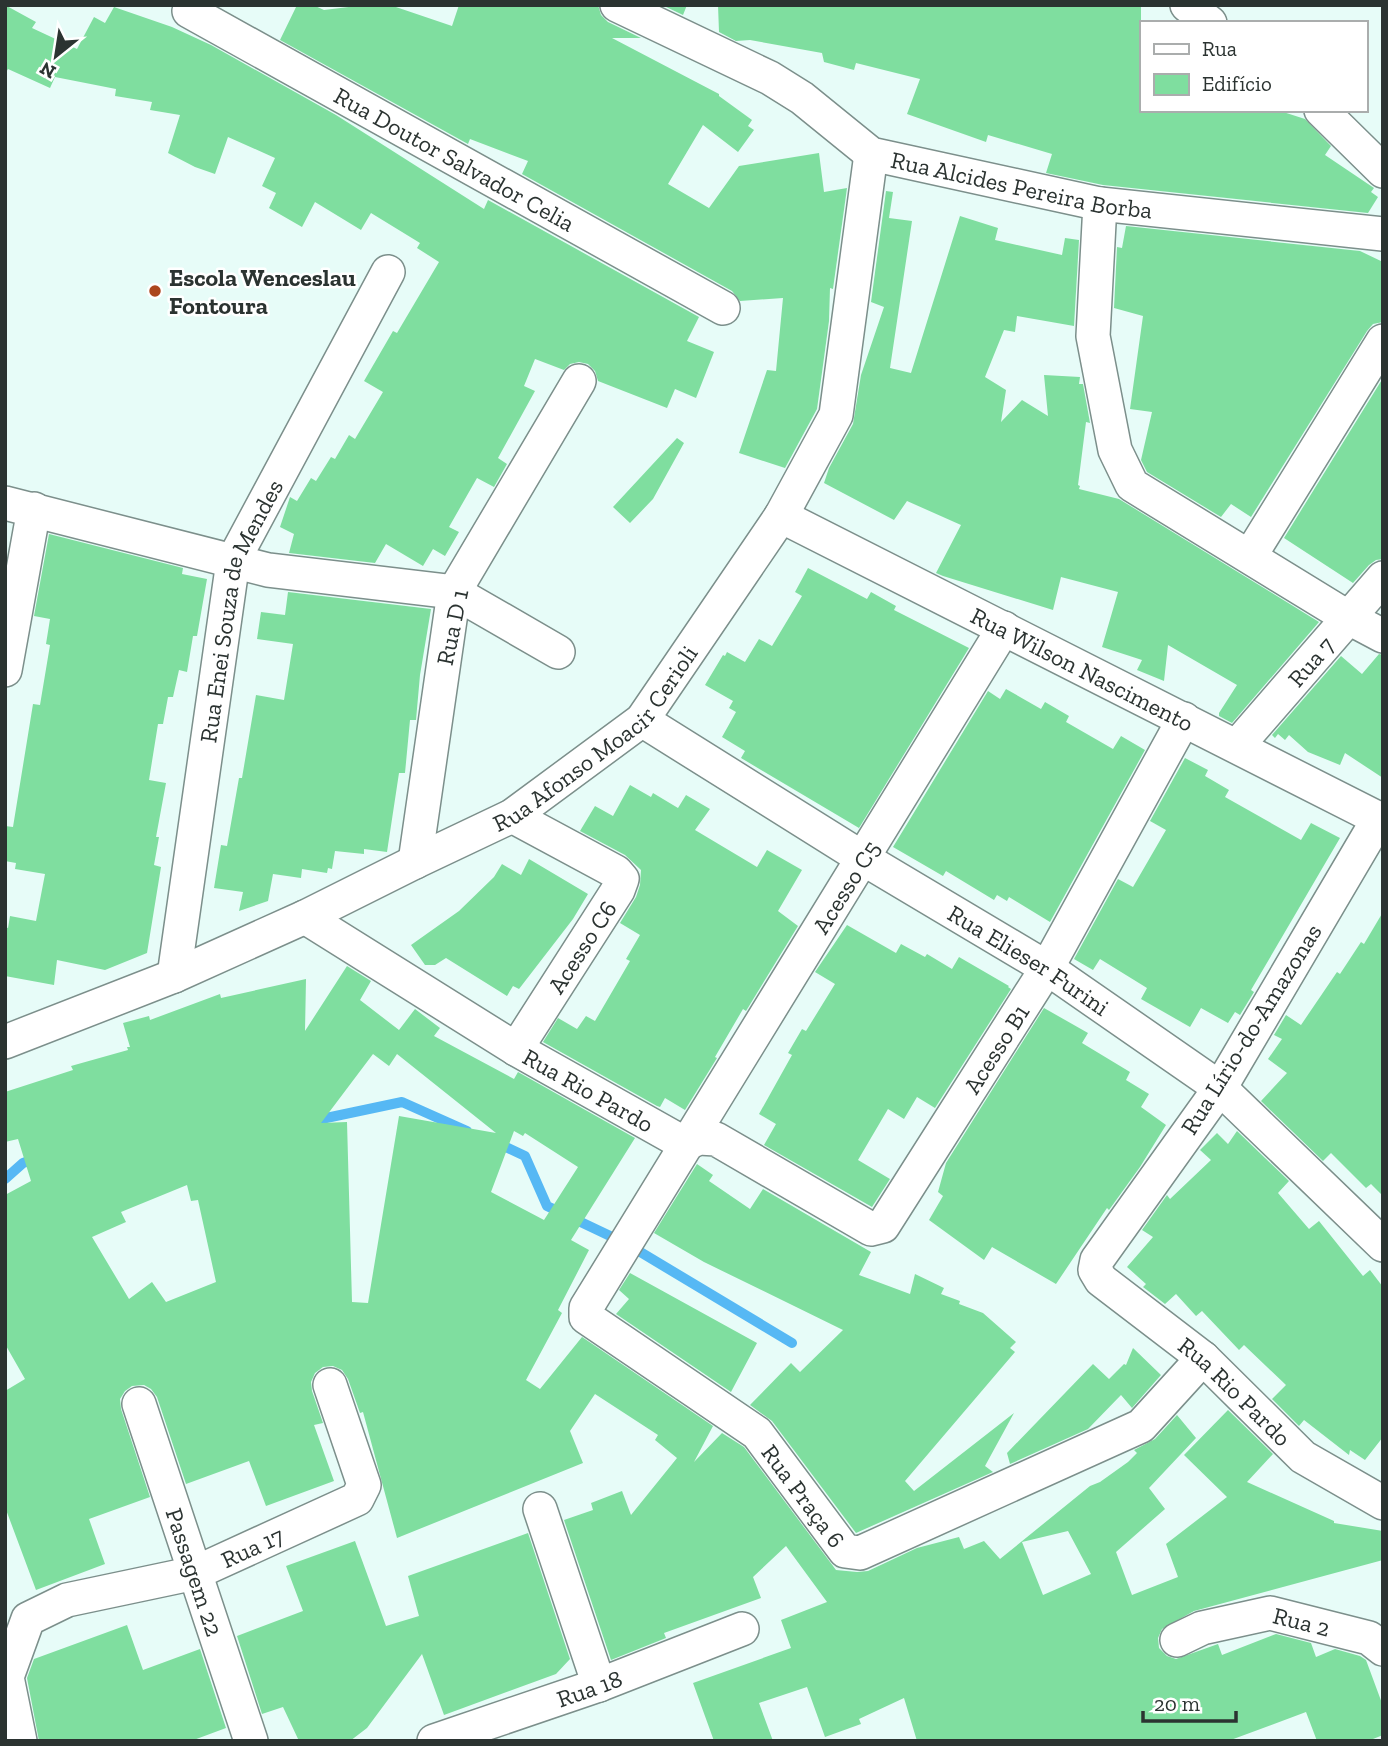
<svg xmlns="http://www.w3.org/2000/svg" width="1388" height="1746" viewBox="0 0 1388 1746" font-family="'Zilla Slab',serif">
<rect width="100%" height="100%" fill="#e7fcf8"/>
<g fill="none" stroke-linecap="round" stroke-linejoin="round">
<path stroke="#56b8f4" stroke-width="10" d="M312,1121l90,-19 65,29
M497,1143l28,13 22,50 80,38 165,99
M5,1179l18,-16 14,-5"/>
</g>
<path fill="#7fde9f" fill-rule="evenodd" d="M5,5l31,17 -4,6 45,21 17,-32 11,6 9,-16 58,20 39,18 125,70 148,94 4,-9 211,117 -12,24 27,11 -18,46 -21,-9 -8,19 -69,-27 -3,-10 -7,-7 -9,-2 -9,2 -6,6 -29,-11 -11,27 11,5 -37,67 9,6 -13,23 -17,-9 -28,49 10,5 -14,24 -12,-7 -10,17 -37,-22 -11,19 -86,-10 5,-19 -14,-7 10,-30 7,4 14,-23 5,3 15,-24 4,2 14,-24 6,4 28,-47 -19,-11 29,-50 4,2 42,-71 -22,-14 3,-5 -49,-30 -10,17 -46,-28 -13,25 -33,-19 7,-15 -14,-7 13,-28 -47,-21 -13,37 -20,-7 -27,-14 12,-38 -30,-5 2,-8 -37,-6 1,-7 -61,-12 -5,11 -42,-19 -3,5z
M297,5h16l11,5 41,-5h25l62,21 7,-21h139l3,10 7,7 33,16h-29l107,56v2l33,24 -4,6 6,4 -16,22 -35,-27 -35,59 41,24 30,-42 80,-13 5,39 23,-4 -14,101 -3,-1 -1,33 -12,88 -32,59 -46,-15 28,-83 9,1 7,-73 -43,3 -8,-10 -210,-117 6,-13 -58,-22 -2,5 -188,-104z
M662,5h25l-4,10z
M718,5h423v105h136l28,9 26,27 -6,9 49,33 -3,4 7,5 -10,16 -265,-28 -57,-12 6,-19 -64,-19 -2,7 -79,-28 13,-35 -64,-16 -2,7 -30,-8 -2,-9 -72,-13 -14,1 -17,-9z
M886,191l7,1 -4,26 23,3 -22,147 21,5 49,-157 38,12 -3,12 67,15 3,-17 14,2 -5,86 -57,-10 -2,16 -11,-2 -19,47 21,13 -5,32 21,-22 26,16 -4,-41 36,2 -1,7h4l7,39 -4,-1 -8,63 2,1 -1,3 40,10 200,123 -87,101 -13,-7v-3l18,-28 -69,-40 -4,36 -27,-11 5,-10 -40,-13 16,-55 -57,-15 -8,33 -110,-34 -7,-3 25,-48 -54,-24 -13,19 -70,-37 5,-15 24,-44 8,-49 23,-68 -13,-5z
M1126,226l234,25 23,11v60l-10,2 -6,7 -116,186 -20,-13 -10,13 -74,-45 -6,-12 11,-48 -22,-3 13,-93 -29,-8 3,-61 5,1z
M1383,378v181l-7,1 -7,5 -16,18 -69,-45z
M677,438l7,5 -31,56 -23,24 -17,-16z
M49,534l134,34 -1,6 25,5 -10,57h-4l-6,36 -8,-2 -6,27h-5l-5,27h-5l-9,56 17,3 -10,54h3l-5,28 7,2 -14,86 -42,17 -48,-10 -3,25 -49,-9v-49l3,1 2,-12 26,5 9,-47 -30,-5 1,-6 -11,-2v-35l8,1 20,-123 7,1 10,-60 -4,-1 4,-25 -16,-3z
M808,568l59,31 4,-7 25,14 -2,4 75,38 -110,180 -118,-70 4,-7 -23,-14 14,-25 -7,-4 4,-7 -28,-16 18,-30 2,1 2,-4 18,10 14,-23 13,7 30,-50 -7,-4z
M288,592l143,17 -11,66 -4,45h-6l-5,53h-6l-12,79 -23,-3v5l-29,-3 -3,18 -4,-1 -1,5 -25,-4 -1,9 -28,-4 -5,27 -29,10 4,-19 -29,-4 7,-43 6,1 12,-68h3l14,-83 28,5 9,-56 -36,-5 4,-27 24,3z
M1379,654l4,1v123l-38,-25 -5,12 -32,-13 -19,-17 -4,5 -7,-6 -3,4 -3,-3 69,-79 21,18z
M1006,689l35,20 4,-7 24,14 -3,6 47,27 8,-13 24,14 -95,172 -41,-25 -2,4 -10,-6 -3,5 -48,-29 -3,5 -50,-29 95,-156 12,8z
M1185,758l23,12 -3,6 24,14 -4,7 76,43 10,-17 29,15 -89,152 3,2 -14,23 -5,-3 -7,11 -27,-15 -11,19 -49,-28 6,-11 -47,-29 -7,11 -19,-11 44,-80 15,8 33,-57 -16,-9z
M630,785l21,12 2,-4 25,15 8,-13 24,14 -15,21 62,37 10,-17 35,20 -24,41 20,15 -52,85 -3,-2 -28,48 2,1 -32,52 -20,-12 -5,9 -3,-1 -114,-64 15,-24 19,11 9,-13 9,5 35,-60 -4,-2 14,-24 -20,-12 16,-26 4,-12 1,-15 -16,-15 -45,-24 15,-25 18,10z
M529,859l59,35 -15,25 -54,70 -6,-3 -6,10 -61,-38 -11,7h-10l-14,-20 48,-34 35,-34 8,-13 19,11z
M1383,912v284l-12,-12 -5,4 -35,-35 -8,8 -62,-60 26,-28 -19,-14 14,-20 -8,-4 12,-20 15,10 36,-53 3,2 21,-32 3,2z
M847,925l49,28 5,-9 24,13 2,-3 25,15 7,-12 50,29 -1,1 3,2 -76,119 -18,-11 -13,22 -16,-10 -30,51 32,19 -18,28 -108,-62 12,-21 -17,-10 33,-59 -4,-2 14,-24 4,2 29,-47 -20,-12z
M347,966l24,15 -11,19 39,30 16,-21 25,19 -6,8 80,43 4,-7 117,66 -64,102 18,10 -31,60 4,3 -36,67 14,9 42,-52 131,89 -19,36 28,-29 22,14 92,123 21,2 11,-1 49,-23 42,-11 5,12 20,-8 16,18 90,-73 10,-4 28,-20 9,-9 -3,-3 21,-11 22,-24 19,23 -47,50 16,21 -49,43 16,43 46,-18 -12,-33 61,-47 -43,-42 44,-45 45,44 -26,28 87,39v2l49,8v29l-189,51 -32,18 -4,9 1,10 8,8 9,3 42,-15 4,11 54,-21 35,9 5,14 19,-8 25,7 6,4 17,46v29l-15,6h-51l-11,-29 -78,29h-311l-13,-43 -45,21 2,5 -36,13 -18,-50 -48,16 14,38h-59l-21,-58 98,-35 -10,-28 46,-18 -41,-56 -33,31 8,21 -97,35 2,5 -55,22 -47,-140 29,-10 -2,-7 31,-12 9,24 46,-57 -22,-18 3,-5 -63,-41 -25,37 13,32 -186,75 -34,-126 -3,1 -12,-34 -6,-9 -9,-4 -10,1 -8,6 -4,9 1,9 11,32 -9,2 20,56 -68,25 -17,-45 -63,23 -29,-87 -6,-8 -7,-4 -12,1 -7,5 -5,8 1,10 29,88 -61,22 16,45 -69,26 -31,-83v-116l20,-12 -20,-35v-149l26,-14 -13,-42 -13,3v-50l68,-22 -2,-4 57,-16 -1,-3h3l-7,-24 26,-7 1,4 70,-26 1,4 85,-19 -1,52zM373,1054l16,12 8,-12 99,79 -97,-17 -31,187 -16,-1 -5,-180 -26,1zM514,1131l9,5 2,-3 53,34 -34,53 -53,-28zM187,1185l4,16 7,-1 18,82 -50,20 -14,-20 -23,17 -37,-62 34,-15 -5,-10zM1068,1531l23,43 -48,21 -21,-53z
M1044,1008l44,25 -6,10 48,29 -4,8 23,14 -8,13 25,18 -26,42 -31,43 -2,-2 -51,76 -64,-37 -8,13 -55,-40 14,-24 -5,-4 8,-29z
M1237,1131l52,50 -11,12 31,36 10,-8 44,55 7,-6 13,17v150l-18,23 -15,-10 -1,5 -45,-35 -5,6 -27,-27 14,-14 -42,-40 -5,5 -37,-39 -6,5 -20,-22 -11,10 -22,-17 3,-3 -19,-17 26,-30 -11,-7 25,-35 3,4 41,-39 -11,-10 17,-17 11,11z
M697,1164l16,11 -4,6 41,28 13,-20 108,63 -12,23 51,19 5,-20 29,14 -3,6 19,7 -1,3 24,9 33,29 -6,6 5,4 -110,129 9,10 100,-78 -29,53 8,6 -137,61 -84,-112 -22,-16 41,-42 9,9 43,-42 -139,-68 -50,-29z
M630,1273l127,70 -26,49 -115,-78 13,-15 -10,-9z
M1133,1348l28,27 -29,33 -11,-13 -33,34 -78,35 -3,-11 86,-89 16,15 15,-15 2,1z
M528,1533l42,126 -14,15 -112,41 -22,-61 -55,74 -17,13h-51l-16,-34 -21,7 -25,-78 66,-25 -17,-45 69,-25 31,85 33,-10 -11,-40z
M127,1625l16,45 57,-21 26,79 -35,13h-152l-12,-63 7,-19z"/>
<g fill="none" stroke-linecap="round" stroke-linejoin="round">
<g stroke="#7c8f8b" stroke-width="36">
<g id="minor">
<path id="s1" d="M617,5l153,73 32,20 69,56 229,50 283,30"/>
<path d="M1187,5l23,18"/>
<path id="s2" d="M189,11l534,297"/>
<path d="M1321,110l62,61"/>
<path d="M1100,204l-7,132 22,114 17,35 217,133 34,18"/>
<path d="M5,503l263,67 186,22 104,60"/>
<path id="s3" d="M781,516l602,305"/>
<path d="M1250,556l133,-215"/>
<path id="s4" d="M1004,628c-138,228 -280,453 -418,680v9l171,116 88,118 15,2 281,-127 62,-68"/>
<path d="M5,670l29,-161"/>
<path id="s5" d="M642,720l222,139 183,109 173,120 163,157"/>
<path id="s6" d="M1237,746l146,-168"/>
<path d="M512,816l104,56 6,7 -4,11 -102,159"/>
<path id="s7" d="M1379,818l-159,270 -123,172 -2,10 6,10 102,78 100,99 80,46"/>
<path d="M415,862l39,-270 125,-211"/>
<path id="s8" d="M305,917l211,132 169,95"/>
<path id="s9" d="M174,976l59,-415 155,-289"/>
<path id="s10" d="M5,1042l169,-66 131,-59 110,-55 97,-46 130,-96 139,-204 55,-101 35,-261"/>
<path id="s11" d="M685,1144l14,-6 17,1 155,90 12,-3 164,-258 137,-249"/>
<path id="s12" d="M139,1404l112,337"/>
<path d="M540,1509l59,176"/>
<path id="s13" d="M1177,1640l25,-12 68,-15 99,25 14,11"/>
<path id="s14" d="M20,1741l-13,-64 21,-58 39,-19 128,-27 162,-74 7,-14 -34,-100"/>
<path id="s15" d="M434,1741l165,-56 143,-56"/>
</g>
</g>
<use href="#minor" stroke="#fff" stroke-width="33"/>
</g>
<circle fill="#ac461d" stroke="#fff" stroke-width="2.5" cx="155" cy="291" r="7"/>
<g text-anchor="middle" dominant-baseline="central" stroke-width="5" stroke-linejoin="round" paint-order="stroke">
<g font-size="24" fill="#2b3331" stroke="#fff">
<text stroke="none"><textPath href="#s2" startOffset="304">Rua Doutor Salvador Celia</textPath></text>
<text stroke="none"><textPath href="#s1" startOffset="450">Rua Alcides Pereira Borba</textPath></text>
<text stroke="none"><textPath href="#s9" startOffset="373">Rua Enei Souza de Mendes</textPath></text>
<text transform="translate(452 627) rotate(-78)">Rua D 1</text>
<text stroke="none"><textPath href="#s6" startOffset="112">Rua 7</textPath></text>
<text stroke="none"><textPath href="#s3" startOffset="338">Rua Wilson Nascimento</textPath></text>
<text stroke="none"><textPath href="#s10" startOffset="670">Rua Afonso Moacir Cerioli</textPath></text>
<text transform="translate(846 887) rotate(-58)">Acesso C5</text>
<text transform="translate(582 947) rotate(-57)">Acesso C6</text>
<text stroke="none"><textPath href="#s5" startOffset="455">Rua Elieser Furini</textPath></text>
<text transform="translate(1251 1029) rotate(-58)">Rua Lírio-do-Amazonas</text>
<text stroke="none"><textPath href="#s11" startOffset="434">Acesso B1</textPath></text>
<text stroke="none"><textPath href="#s8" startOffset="332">Rua Rio Pardo</textPath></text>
<text stroke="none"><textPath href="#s7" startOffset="721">Rua Rio Pardo</textPath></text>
<text stroke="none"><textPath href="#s4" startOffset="1092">Rua Praça 6</textPath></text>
<text stroke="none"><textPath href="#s14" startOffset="364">Rua 17</textPath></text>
<text stroke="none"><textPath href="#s12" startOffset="177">Passagem 22</textPath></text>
<text stroke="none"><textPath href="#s13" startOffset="130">Rua 2</textPath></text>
<text stroke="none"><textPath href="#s15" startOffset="164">Rua 18</textPath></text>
</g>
<g font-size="24" font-weight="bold" fill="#2b3331" stroke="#fff" text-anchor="start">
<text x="169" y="277">Escola Wenceslau<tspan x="169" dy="28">Fontoura</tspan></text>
</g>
</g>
<rect width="1388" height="1746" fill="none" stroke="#2b3331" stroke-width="14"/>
<rect x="1140" y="21" width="228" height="91" fill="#ffffff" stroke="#aaadad" stroke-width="2"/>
<rect x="1154" y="44" width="35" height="10" fill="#ffffff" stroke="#aaadad" stroke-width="2"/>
<text x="1202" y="56" font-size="21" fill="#2b3331">Rua</text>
<rect x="1154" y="74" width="35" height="21" fill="#7fde9f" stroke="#aaadad" stroke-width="2"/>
<text x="1202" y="91" font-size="21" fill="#2b3331">Edifício</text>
<g transform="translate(56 56) rotate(210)" stroke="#ffffff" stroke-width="5" paint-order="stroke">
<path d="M0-5L12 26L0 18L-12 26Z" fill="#2b3331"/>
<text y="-10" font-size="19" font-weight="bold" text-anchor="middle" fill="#2b3331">N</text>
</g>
<path d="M1143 1711v10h93v-10" fill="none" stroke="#2b3331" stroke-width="3.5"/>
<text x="1154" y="1711" font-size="21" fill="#2b3331" stroke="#ffffff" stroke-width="5" paint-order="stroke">20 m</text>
</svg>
